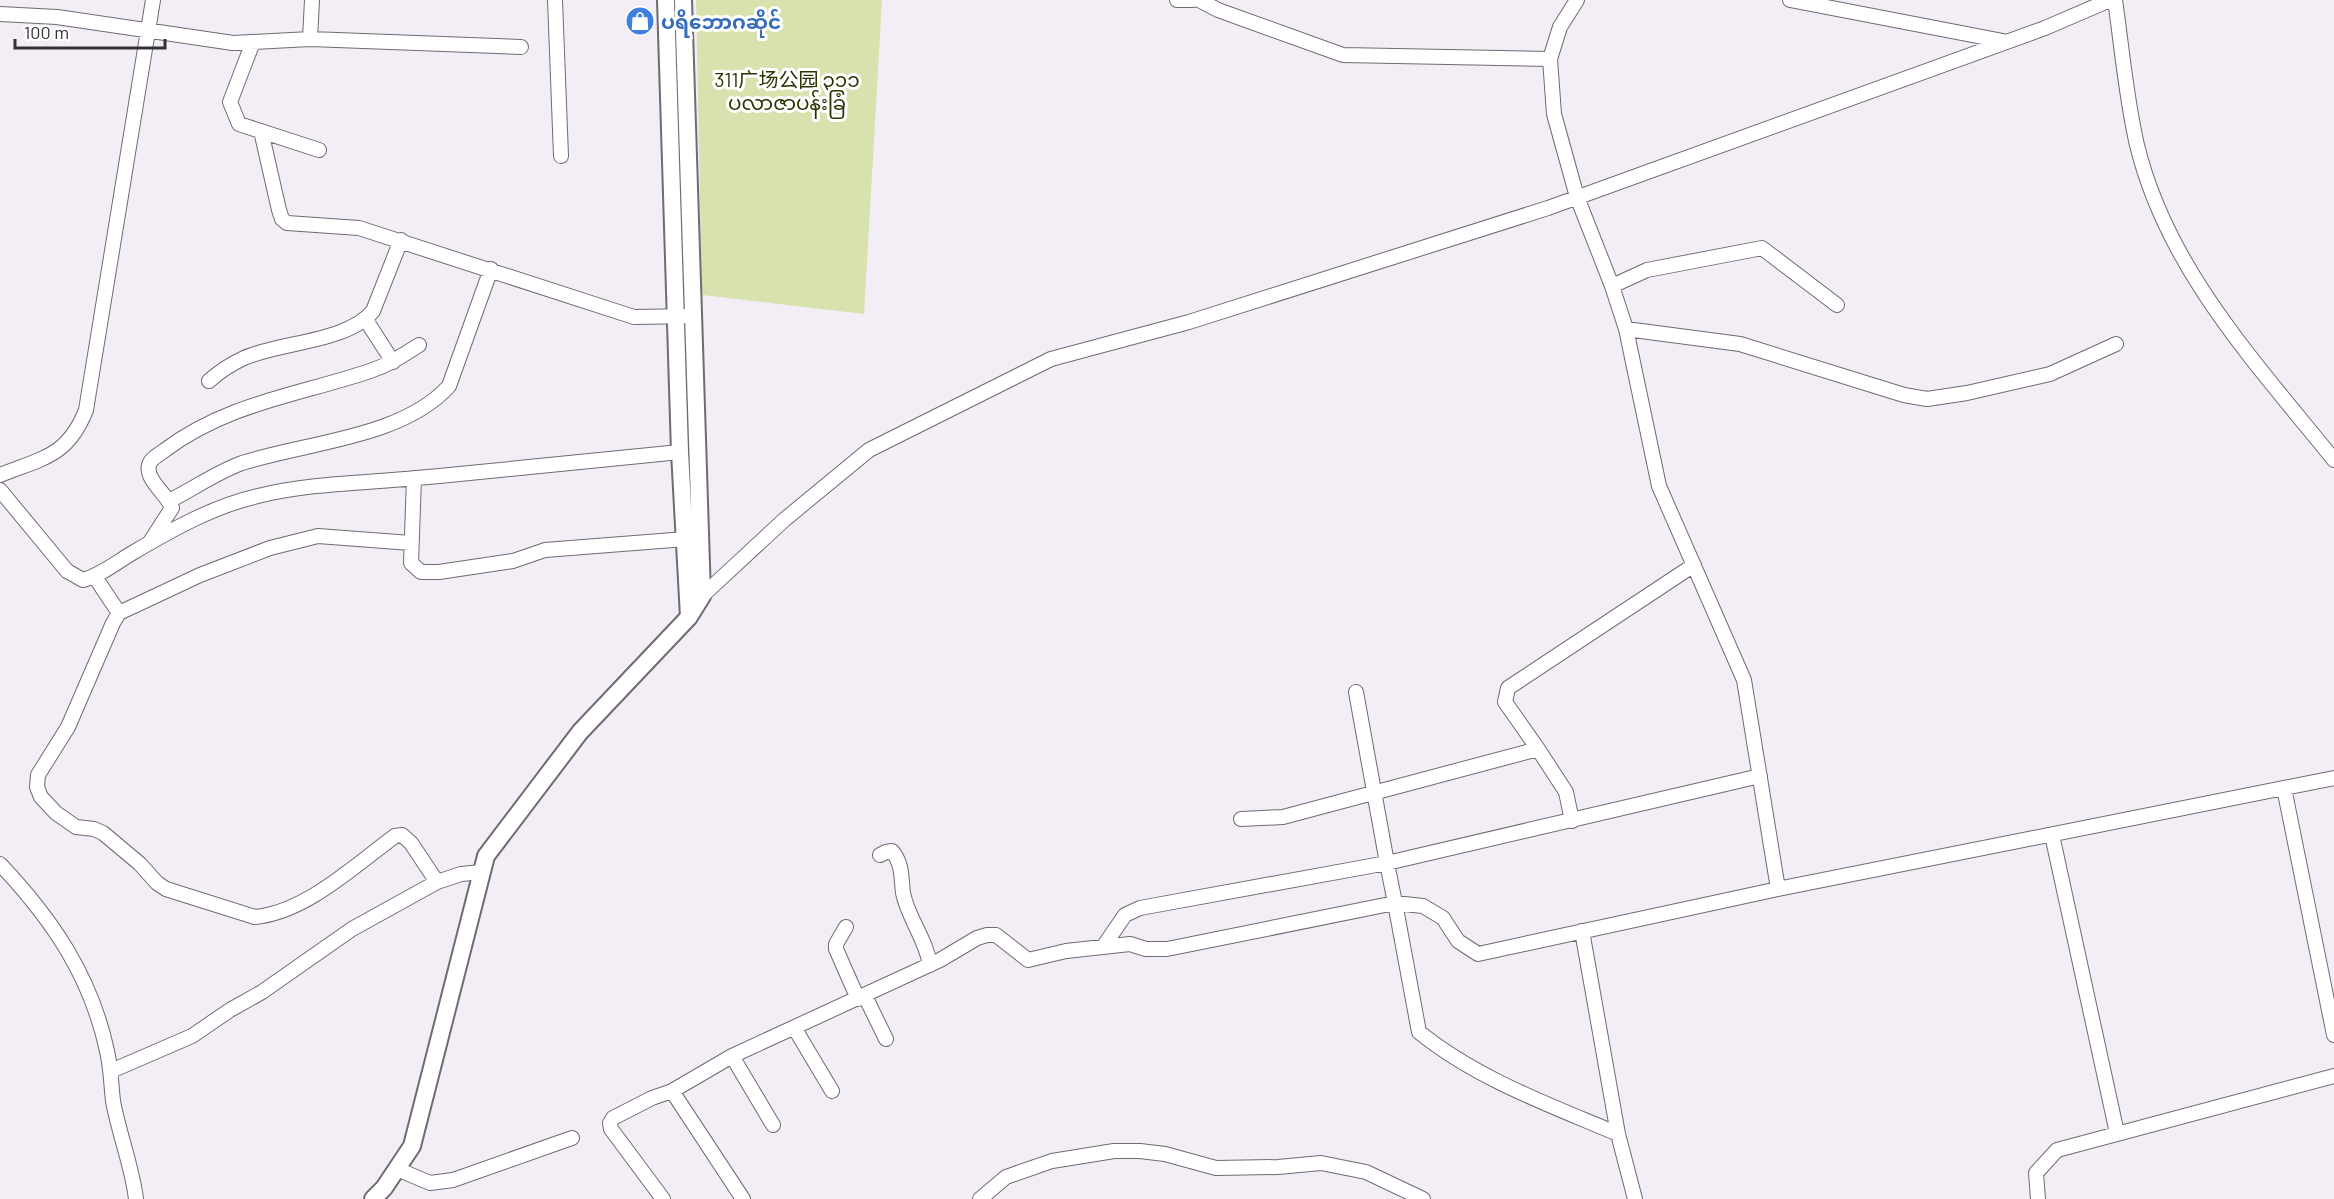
<svg xmlns="http://www.w3.org/2000/svg" width="2334" height="1199" viewBox="0 0 2334 1199" font-family="Barlow,'Noto Sans SC','Noto Sans Myanmar',sans-serif">
<rect width="100%" height="100%" fill="#f3edf6"/>
<path fill="#d7e2af" d="M696,0h186l-18,314 -162,-19z"/>
<g fill="none" stroke-linecap="round" stroke-linejoin="round">
<g stroke="#706a72" stroke-width="16">
<path id="minor" d="M555,0l6,156
M1177,0h16
M1199,0l19,10 125,45 207,4
M1577,0l-17,27 -10,32 4,55 23,83 35,89 14,43 33,157 85,194 34,209
M1790,0l213,41
M2115,0c7,48 11,98 22,145 30,124 119,218 197,315
M0,14l57,3 176,26 77,-4 211,8
M310,39l2,-39
M253,42l-23,60 9,22 80,26
M261,131l18,79 3,9 5,4 72,5 275,89 60,-1
M1612,286l35,-16 115,-22 75,57
M366,320l27,42
M1626,329l114,15 164,51 23,4 40,-6 83,-19 66,-30
M209,381c11,-10 22,-17 35,-23 36,-16 104,-16 129,-47l28,-71
M0,475c43,-17 68,-19 86,-65l67,-410
M414,478l-3,85 10,9h18l74,-11 32,-11 141,-11
M0,490l67,81 16,9c18,-5 34,-18 51,-28 39,-23 80,-46 124,-56 52,-13 106,-13 159,-18 88,-8 176,-17 263,-26
M169,501c24,-12 48,-29 73,-38 65,-21 160,-25 207,-77l42,-117
M150,542l22,-34c-4,-13 -27,-28 -23,-43 2,-7 11,-11 16,-15 63,-47 134,-55 205,-79 19,-6 33,-16 49,-26
M95,577l24,36 -6,10 -45,104 -30,48 -1,12 4,10 15,16 20,14 18,2 9,4 37,31 17,19 9,6 89,28c51,-5 99,-51 140,-81l7,-1 9,8 26,39
M702,596l82,-76 85,-70 182,-91 138,-37 359,-114 497,-180 65,-28
M119,613l81,-38 70,-27 48,-12 93,7
M1538,749l-33,-47 3,-14 186,-123
M2284,788l50,247
M1241,819l42,-2 255,-68 28,43 6,29
M2052,835l65,298
M880,855l6,-3 6,-1c11,13 9,27 11,42 5,25 23,46 27,72
M0,864c52,55 91,112 107,187 4,17 4,33 6,50 6,33 19,65 23,98
M846,927l-10,17v5l22,50
M1582,931l36,203 17,65
M1103,947l22,-32 15,-7 247,-45 -31,-171
M865,996l21,43
M795,1029l37,62
M732,1056l41,69
M111,1071l81,-35 38,-26 32,-18 90,-63 85,-47 24,-8 21,-2
M672,1091l71,108
M1618,1134c-68,-29 -141,-55 -199,-102l-24,-129 28,3 20,12 15,23 20,13 300,-65 556,-111
M397,1169l33,14 23,-3 119,-42
M663,1199l-52,-70 -1,-6 3,-5 39,-20 20,-7 60,-35 208,-96 37,-22 10,-3h9l32,25 38,-9 64,-7 16,5h21l228,-46 -8,-40 373,-87
M980,1199l26,-22 46,-16 62,-10h26l25,3 51,14 62,-1 43,-4 45,9 57,27
M2038,1199l-2,-26 21,-23 277,-74"/>
</g>
<g stroke="#706a72" stroke-width="20">
<path id="major" d="M666,0l14,452 9,165
M373,1199l11,-11 28,-42 74,-290 94,-124 109,-115 13,-21 -19,-596"/>
</g>
<use href="#minor" stroke="#fff" stroke-width="14"/>
<use href="#major" stroke="#fff" stroke-width="16"/>
</g>
<defs>
<g id="shop-disc" transform="scale(1.5)"><circle r="9.5" fill="#3f7fe0" stroke="#fff"/><path d="M-5-2.5h2.3a2.7 3.5 0 0 1 5.4 0H5L5.5 6h-11ZM-1.5-2.5h3a1.5 2.3 0 0 0-3 0Z" fill="#fff"/></g>
</defs>
<g fill-rule="evenodd">
<use href="#shop-disc" x="640" y="21"/>
</g>
<g text-anchor="middle" dominant-baseline="central" stroke-width="6" stroke-linejoin="round" paint-order="stroke">
<g font-size="20" font-weight="bold" fill="#366cbe" stroke="#fff" text-anchor="start">
<text x="661" y="21">ပရိဘောဂဆိုင်</text>
</g>
<g font-size="20" fill="#2d3402" stroke="#fff">
<text x="787" y="79">311广场公园 ၃၁၁<tspan x="787" dy="23">ပလာဇာပန်းခြံ</tspan></text>
</g>
</g>
<path d="M15 39v9h150v-9" fill="none" stroke="#333135" stroke-width="3"/>
<text x="24" y="39" font-size="18" fill="#333135" stroke="#ffffff" stroke-width="4.5" paint-order="stroke">100 m</text>
</svg>
